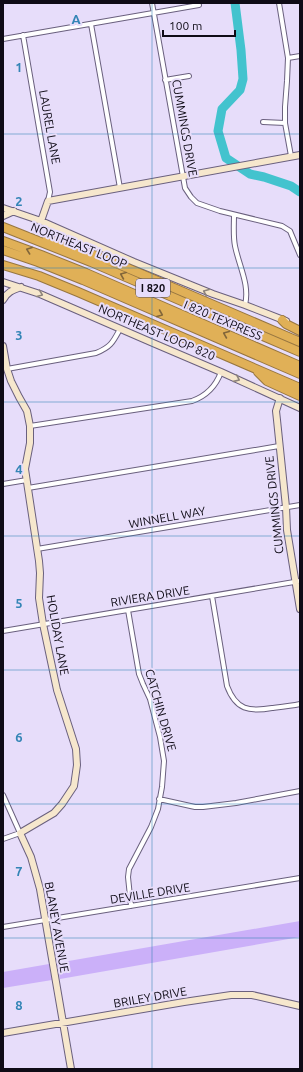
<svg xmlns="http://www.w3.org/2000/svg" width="303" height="1072" viewBox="0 0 303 1072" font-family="Ubuntu,sans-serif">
<rect width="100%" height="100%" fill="#e7ddfa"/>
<path fill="#cbb0f9" d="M300,921v16l-240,42 -3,-16z
M49,964l3,16 -49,8v-16z"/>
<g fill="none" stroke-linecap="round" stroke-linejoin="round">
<path stroke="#43c3ce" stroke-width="9" d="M235,3l6,47 2,29 -3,11 -18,19 -4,22 8,27 24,16 14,3 27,9 9,6"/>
<g stroke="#6a607e" stroke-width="6">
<path id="street" d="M152,3l33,185 6,9 6,6 23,8 62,15 8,5 10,24
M279,3l9,55 -1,23 -2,26v16l6,33
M91,24l29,164
M23,35l27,157 -2,9
M3,39l196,-34
M288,58l12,-2
M165,80l24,-4
M263,122l22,1
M234,215c0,10 -1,21 1,31 4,20 15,39 10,59
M7,369l89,-16c15,-6 17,-11 24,-24
M30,426l162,-25c14,-5 24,-15 29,-29
M3,484l24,-4
M28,488l251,-42
M37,549l263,-44
M212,596l15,90c9,24 22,26 45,22 9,-1 19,-2 28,-4
M128,610l11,64 4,10 7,15 10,38 4,24 -2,26 -4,22 -7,18 -22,42 -1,8 3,29
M3,631l297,-50
M3,795l17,38 -17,6
M159,799l36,8h8l33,-4 64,-12
M3,927l297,-49"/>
</g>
<g stroke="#6a607e" stroke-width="8">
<path id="secondary" d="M3,208l38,13 93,41 79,32 32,11 41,16
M3,216l11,-5
M41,221l7,-20 252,-46
M3,282l37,12 113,49 68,29 79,36
M3,300c4,-8 10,-10 18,-13
M3,346l4,23 4,12 8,16 8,14 3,15v17l-5,26 14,92 1,12 -1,25 4,26 14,66 19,59 1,16 -3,21 -12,18 -8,9 -34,20 11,24 9,32 31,180
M280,398l-4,13 1,9 9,87 1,23 13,79
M3,1033l181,-31 47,-7h21l48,11"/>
</g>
<g stroke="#977640" stroke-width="10">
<path id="highway" d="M3,227l88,35 209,90
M47,239l47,16 31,12 175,75
M3,241l38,14 45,18 214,93
M3,250l35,12 45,18 217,94
M3,265l36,11 39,16 222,96
M282,320l4,4 14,7
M258,372l9,9 33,15"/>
</g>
<use href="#street" stroke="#fff" stroke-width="4"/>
<use href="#secondary" stroke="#f6e7cd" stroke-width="6"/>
<use href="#highway" stroke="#e0b057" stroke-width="8"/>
</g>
<defs><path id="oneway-chevron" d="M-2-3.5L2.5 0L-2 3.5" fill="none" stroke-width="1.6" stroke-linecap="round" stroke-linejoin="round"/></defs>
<g stroke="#82663a">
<use href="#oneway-chevron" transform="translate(29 250) rotate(-160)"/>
<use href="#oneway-chevron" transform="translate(123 275) rotate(-157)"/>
<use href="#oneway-chevron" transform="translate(160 314) rotate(23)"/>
<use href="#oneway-chevron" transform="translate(226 334) rotate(-157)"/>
</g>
<g stroke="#8e847b">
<use href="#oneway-chevron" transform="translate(206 292) rotate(-158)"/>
<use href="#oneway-chevron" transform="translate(40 294) rotate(22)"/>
<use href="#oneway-chevron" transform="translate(237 379) rotate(24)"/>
</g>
<path fill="none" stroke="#3485b6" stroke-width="1" stroke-opacity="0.55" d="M152,3v1066M3,134h297M3,268h297M3,402h297M3,536h297M3,670h297M3,804h297M3,938h297"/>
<g text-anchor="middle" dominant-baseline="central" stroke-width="4" stroke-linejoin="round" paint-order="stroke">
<rect fill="#e7ddfa" stroke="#504a5a" stroke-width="1" x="136" y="279" width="34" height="18" rx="3"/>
<g font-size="11" font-weight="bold" fill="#0f0b16">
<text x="153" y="288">I 820</text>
</g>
<g font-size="12" fill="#0f0b16" stroke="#e7ddfa">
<text transform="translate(50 127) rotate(80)">LAUREL LANE</text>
<text transform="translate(185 128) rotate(80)">CUMMINGS DRIVE</text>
<text transform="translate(79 245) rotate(22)">NORTHEAST LOOP</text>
<text transform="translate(223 320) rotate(23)">I 820 TEXPRESS</text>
<text transform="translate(157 332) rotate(23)">NORTHEAST LOOP 820</text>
<text transform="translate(274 505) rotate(-96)">CUMMINGS DRIVE</text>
<text transform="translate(167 517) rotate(-10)">WINNELL WAY</text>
<text transform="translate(150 596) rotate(-9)">RIVIERA DRIVE</text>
<text transform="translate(58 635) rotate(80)">HOLIDAY LANE</text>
<text transform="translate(161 710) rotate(74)">CATCHIN DRIVE</text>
<text transform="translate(150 893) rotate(-9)">DEVILLE DRIVE</text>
<text transform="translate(57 927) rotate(80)">BLANEY AVENUE</text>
<text transform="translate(150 997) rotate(-10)">BRILEY DRIVE</text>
</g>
</g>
<g font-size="13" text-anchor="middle" font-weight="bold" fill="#3485b6" stroke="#e7ddfa" stroke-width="4" stroke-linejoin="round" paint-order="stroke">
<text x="76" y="24">A</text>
<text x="19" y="72">1</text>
<text x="19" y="206">2</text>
<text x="19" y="340">3</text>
<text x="19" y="474">4</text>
<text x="19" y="608">5</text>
<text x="19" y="742">6</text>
<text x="19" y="876">7</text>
<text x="19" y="1010">8</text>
</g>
<rect width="303" height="1072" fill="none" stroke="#0f0b16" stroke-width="8"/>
<path d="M163 30v6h72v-6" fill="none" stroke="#0f0b16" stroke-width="2"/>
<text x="169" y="30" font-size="12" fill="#0f0b16" stroke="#e7ddfa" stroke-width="3" paint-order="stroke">100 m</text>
</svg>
